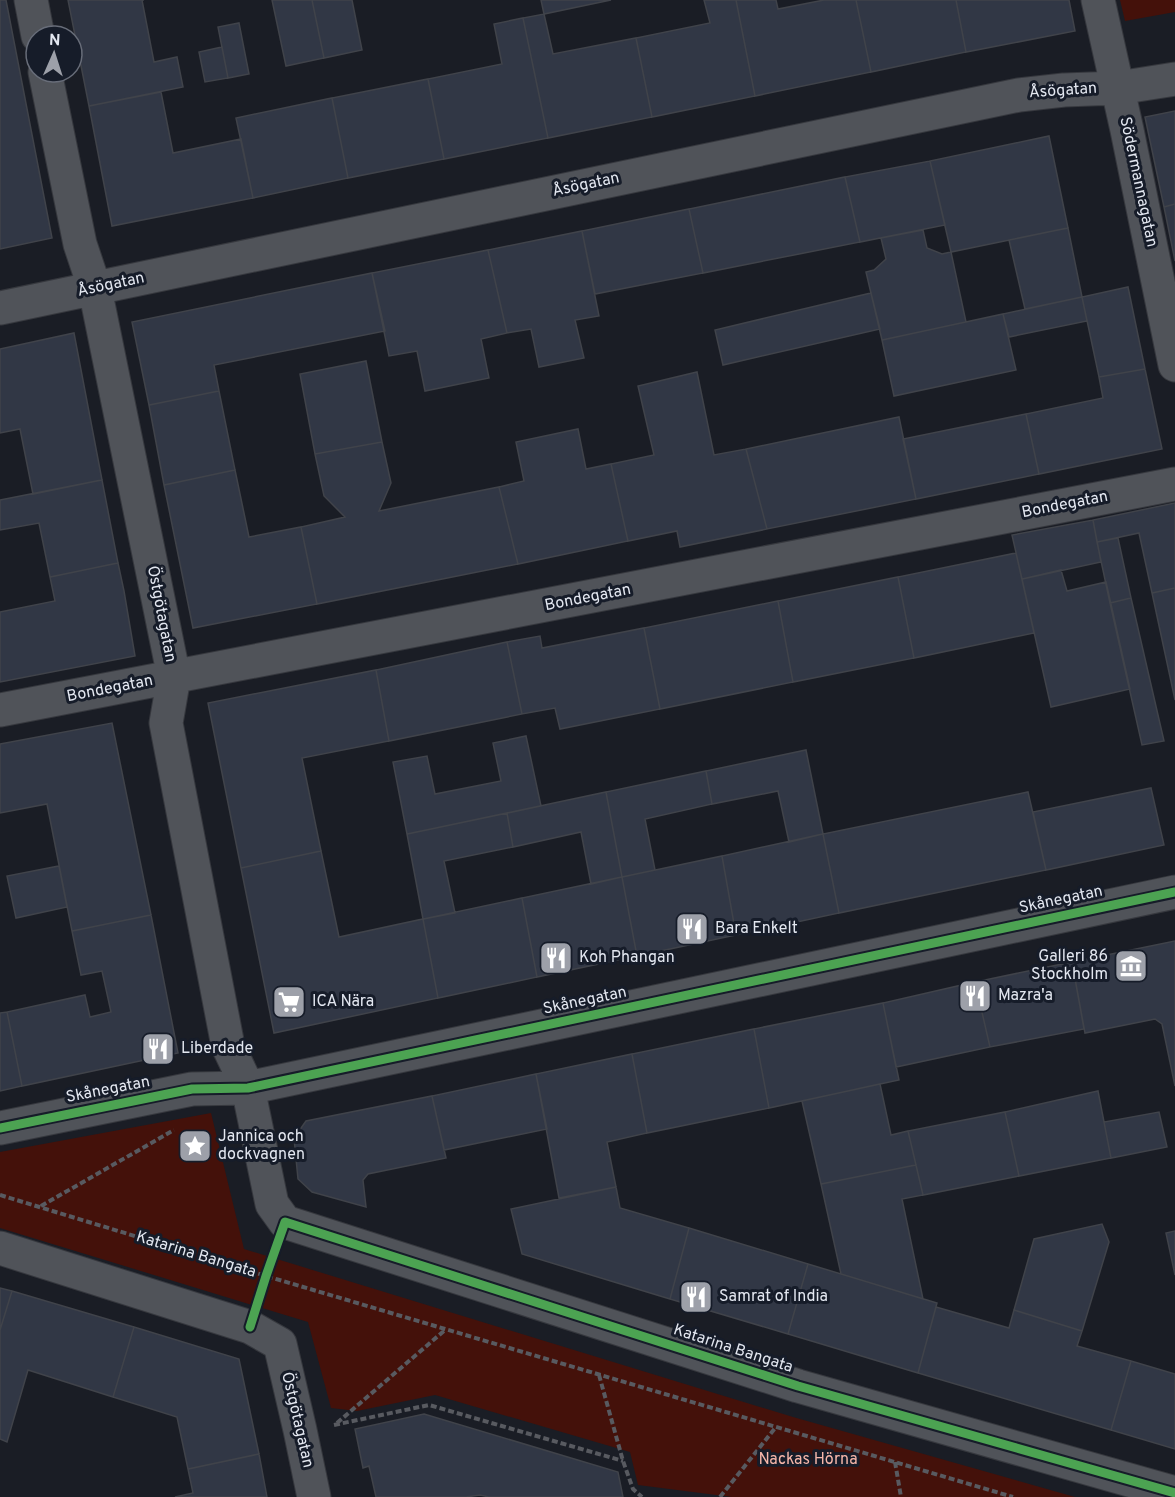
<svg xmlns="http://www.w3.org/2000/svg" width="1175" height="1497" viewBox="0 0 1175 1497" font-family="Overpass,sans-serif">
<rect width="100%" height="100%" fill="#1a1d25"/>
<path fill="#44110a" d="M1120,0h55v12l-50,9z
M211,1113l33,136 549,168 282,80h-343l-94,-12 -8,-33 -195,-57 -78,16 -26,-3 -23,-86 -308,-94v-76z"/>
<path fill="#313745" stroke="#40434a" stroke-width="1.5" d="M0,0h6l46,238 -52,11z
M68,0h76h-2l12,62 23,-5 6,30 -94,19z
M272,0h40l12,58 -38,8z
M312,0h40l10,50 -38,8z
M541,0h70l-67,14z
M704,0h32l19,96 -103,21 -16,-79 74,-15z
M736,0h40l2,9 46,-9h32l15,72 -116,24z
M856,0h100l10,52 -95,20z
M956,0h113l6,31 -109,21z
M544,14l9,40 83,-16 16,79 -104,21 -25,-120z
M523,18l25,120 -104,21 -16,-80 74,-15 -8,-40z
M239,23l10,51 -21,4 -10,-51z
M222,47l6,31 -23,4 -6,-30z
M428,79l16,80 -96,19 -16,-80z
M161,92l12,61 68,-14 12,59 -141,28 -23,-120z
M332,98l16,80 -95,20 -17,-80z
M1175,111v93l-11,3 -19,-90z
M1049,136l19,92 -117,24 -21,-91z
M930,161l15,64 -85,17 -15,-65z
M845,177l15,65 -157,31 -14,-64z
M1175,204v57l-11,-54z
M689,209l14,64 -108,21 -13,-63z
M1068,228l14,69 -57,12 -16,-69z
M923,230l4,18 15,6 9,-2 15,70 -84,18 -16,-68 8,-2 12,-11 -5,-21z
M582,231l17,85 -24,4 9,38 -45,9 -8,-38 -24,4 -19,-83z
M488,250l19,83 -26,6 8,39 -64,13 -8,-40 -28,5 -17,-83z
M372,273l13,58 -171,34 5,26 -70,14 -17,-83z
M1128,287l17,82 -46,8 -17,-80z
M871,293l9,36 -157,36 -8,-35z
M1082,297l5,24 -78,16 -6,-23z
M1003,314l13,56 -122,26 -12,-56z
M74,333l28,147 -69,14 -13,-65 -20,4v-84z
M366,361l16,81 -67,12 -15,-80z
M1145,369l17,80 -123,25 -13,-60 77,-16 -4,-21z
M697,372l17,83 32,-6 21,80 -87,18 -3,-16 -49,10 -17,-77 43,-9 -16,-69z
M219,391l16,79 -71,15 -15,-80z
M1026,414l13,60 -123,25 -13,-60z
M899,417l17,82 -149,30 -21,-80z
M578,429l8,40 25,-5 17,77 -110,23 -19,-77 25,-6 -8,-39z
M382,442l9,41 -12,28 120,-24 19,77 -201,40 -16,-77 44,-10 -21,-21 -9,-42z
M235,470l14,67 52,-10 16,77 -124,24 -29,-143z
M102,480l16,83 -68,14 -11,-54 -39,7v-30z
M1175,503v85l-23,5 -13,-60 -42,9 -4,-22z
M1093,520l8,42 -79,17 -10,-44z
M1118,538l13,60 -21,5 -13,-61z
M1016,553l18,80 -120,25 -16,-81z
M118,563l6,28 11,65 -135,26v-70l55,-11 -5,-24z
M1061,570l6,21 39,-9 24,107 -79,18 -29,-128z
M898,577l16,81 -121,24 -15,-81z
M1175,588v112l-23,-107z
M1131,598l33,143 -22,4 -32,-142z
M778,601l15,81 -133,27 -16,-81z
M644,628l16,81 -100,20 -5,-21 -33,6 -15,-72 33,-6 2,12z
M507,642l15,72 -133,27 -13,-71z
M376,670l13,71 -87,17 19,93 -80,17 -33,-165z
M112,723l39,192 -79,16 -25,-127 -47,9v-69z
M526,736l15,70 -134,28 -14,-72 34,-6 8,38 66,-13 -8,-38z
M806,750l17,84 -34,8 -11,-51 -66,13 -6,-33z
M706,771l6,33 -67,15 10,51 -33,7 -16,-85z
M1151,788l13,57 -118,25 -13,-58z
M606,792l16,85 -31,7 -10,-52 -68,15 -6,-34z
M1028,792l18,78 -207,43 -16,-79z
M507,813l6,34 -69,14 11,52 -32,6 -16,-85z
M823,834l16,79 -103,22 -14,-79z
M321,851l18,86 84,-18 15,79 -164,35 -33,-165z
M722,856l14,79 -99,21 -15,-79z
M59,866l8,41 -51,11 -9,-42z
M622,877l15,79 -100,21 -15,-79z
M522,898l15,79 -99,21 -15,-79z
M151,915l27,138 -156,33 -15,-74 78,-17 5,22 21,-5 -9,-41 -21,4 -9,-44z
M1175,941v145l-13,-62 -7,-5 -70,14 -13,-71z
M1072,962l12,67 -94,18 -15,-65z
M975,982l15,65 -94,20 -13,-64z
M883,1003l16,77 -130,28 -15,-79z
M7,1012l15,74 -22,5v-78z
M754,1029l15,79 -122,25 -15,-79z
M632,1054l15,79 -40,9 9,45 -57,11 -23,-124z
M536,1074l11,55 -103,21 -12,-54z
M880,1084l11,51 17,-4 8,34 -95,19 -19,-83z
M1098,1091l13,67 -92,18 -14,-64z
M432,1096l14,62 -78,16 -5,6 3,27 -54,-15 -14,-13 -4,-41 12,-17z
M1005,1112l14,64 -96,19 -15,-64z
M1159,1112l8,35 -56,11 -7,-36z
M916,1165l7,30 -21,4 21,100 -82,-25 -20,-90z
M616,1187l4,21 69,20 -19,71 -148,-45 -11,-45z
M1102,1224l7,18 -27,89 -68,-21 20,-71z
M689,1228l119,36 -20,70 -118,-35z
M1175,1231v44l-9,-42z
M808,1264l129,39 -19,70 -130,-39z
M0,1288l12,3 -12,39z
M12,1291l122,36 -21,70 -85,-27 -21,72 -7,-3v-109z
M936,1307l73,21 5,-18 68,21 -5,15 54,15 -20,69 -193,-57z
M134,1327l105,32 20,95 -71,15 -11,-52 -64,-20z
M1131,1361l44,13v75l-64,-19z
M424,1414l194,58 5,25h-134l-9,-2 -14,2h-90l-7,-31 -6,2 -8,-39z
M259,1454l8,43h-92l18,-4 -5,-24z"/>
<g fill="none" stroke-linecap="round" stroke-linejoin="round">
<g stroke="#36383e" stroke-width="35">
<path id="minor" d="M31,0l7,36
M1098,0l29,130 48,235
M45,72l35,172 15,45 79,388 -8,46 62,323 20,42 24,116 13,18 513,164 377,107
M0,308l1019,-213 45,-5 54,-2 57,-9
M0,710l1175,-226
M0,1128l192,-39 56,-1 927,-196
M0,1248l250,79 30,17 20,86 14,67"/>
</g>
<path stroke="#585a60" stroke-width="4" stroke-dasharray="6 3" stroke-linecap="butt" d="M0,1195l266,81 747,221
M41,1206l133,-76
M599,1375l24,86 10,28 9,8
M337,1423l108,-93
M334,1425l95,-20 194,56
M895,1462l6,35
M720,1497l56,-70"/>
<use href="#minor" stroke="#505359" stroke-width="33"/>
<g stroke="#161c29" stroke-width="13">
<path id="cycleway" d="M0,1128l192,-39 56,-1 927,-196
M250,1327l16,-51 19,-54 513,164 377,107"/>
</g>
<use href="#cycleway" stroke="#4ca352" stroke-width="9"/>
</g>
<defs>
<g id="restaurant-square" transform="scale(1.725)"><rect x="-9" y="-9" width="18" height="18" rx="4" fill="#9da0a9" stroke="#161c29"/><path d="M-5-6h1v4h1v-4h1v4h1v-4h1v5L-1.5 .5V6h-2V.5L-5-1ZM5-6V6H3V1.5H1.5Q1.5-4 5-6Z" fill="#fff"/></g>
<g id="museum-square" transform="scale(1.725)"><rect x="-9" y="-9" width="18" height="18" rx="4" fill="#9da0a9" stroke="#161c29"/><path d="M0-6L6-3V-2H-6V-3ZM-5-1h2V3h-2ZM-1-1h2V3h-2ZM3-1h2V3H3ZM-6 4H6V6H-6Z" fill="#fff"/></g>
<g id="supermarket-square" transform="scale(1.725)"><rect x="-9" y="-9" width="18" height="18" rx="4" fill="#9da0a9" stroke="#161c29"/><path d="M-6-5.5h2.5l.6 2H6L4.5 2H-2.5L-4.4-4H-6ZM-1.5 3.2a1.3 1.3 0 1 0 .1 0ZM3 3.2a1.3 1.3 0 1 0 .1 0Z" fill="#fff"/></g>
<g id="sight-square" transform="scale(1.725)"><rect x="-9" y="-9" width="18" height="18" rx="4" fill="#9da0a9" stroke="#161c29"/><path d="M0-6L1.8-2.2L6-1.7L2.9 1.2L3.7 5.4L0 3.3L-3.7 5.4L-2.9 1.2L-6-1.7L-1.8-2.2Z" fill="#fff"/></g>
</defs>
<g fill-rule="evenodd">
<use href="#restaurant-square" x="692" y="929"/>
<use href="#restaurant-square" x="556" y="958"/>
<use href="#museum-square" x="1131" y="966"/>
<use href="#restaurant-square" x="975" y="996"/>
<use href="#supermarket-square" x="289" y="1002"/>
<use href="#restaurant-square" x="158" y="1049"/>
<use href="#sight-square" x="195" y="1146"/>
<use href="#restaurant-square" x="696" y="1297"/>
</g>
<g text-anchor="middle" dominant-baseline="central" stroke-width="6" stroke-linejoin="round" paint-order="stroke">
<g font-size="16" fill="#e3e7f0" stroke="#161c29">
<text transform="translate(1063 91) rotate(-4)">Åsögatan</text>
<text transform="translate(1138 182) rotate(78)">Södermannagatan</text>
<text transform="translate(586 185) rotate(-12)">Åsögatan</text>
<text transform="translate(111 285) rotate(-12)">Åsögatan</text>
<text transform="translate(1065 505) rotate(-11)">Bondegatan</text>
<text transform="translate(588 598) rotate(-11)">Bondegatan</text>
<text transform="translate(161 614) rotate(79)">Östgötagatan</text>
<text transform="translate(110 689) rotate(-11)">Bondegatan</text>
<text transform="translate(1061 900) rotate(-12)">Skånegatan</text>
<text transform="translate(585 1001) rotate(-12)">Skånegatan</text>
<text transform="translate(108 1090) rotate(-11)">Skånegatan</text>
<text transform="translate(196 1255) rotate(17)">Katarina Bangata</text>
<text transform="translate(733 1349) rotate(18)">Katarina Bangata</text>
<text transform="translate(297 1420) rotate(77)">Östgötagatan</text>
</g>
<g font-size="16" fill="#e3e7f0" stroke="#161c29" text-anchor="start">
<text x="715" y="929">Bara Enkelt</text>
<text x="1108" y="957" text-anchor="end">Galleri 86<tspan x="1108" dy="18">Stockholm</tspan></text>
<text x="579" y="958">Koh Phangan</text>
<text x="998" y="996">Mazra'a</text>
<text x="312" y="1002">ICA Nära</text>
<text x="181" y="1049">Liberdade</text>
<text x="218" y="1137">Jannica och<tspan x="218" dy="18">dockvagnen</tspan></text>
<text x="719" y="1297">Samrat of India</text>
</g>
<g font-size="16" fill="#f7b7aa" stroke="#161c29">
<text x="808" y="1460">Nackas Hörna</text>
</g>
</g>
<g transform="translate(54 54) rotate(3)"><circle r="28" fill="#161c29" stroke="#686d79" stroke-width="1.5"/>
<path d="M0-4.5L10 22L0 15L-10 22Z" fill="#9da0a9"/>
<text y="-9" font-size="16" font-weight="bold" text-anchor="middle" fill="#e3e7f0">N</text>
</g>
</svg>
